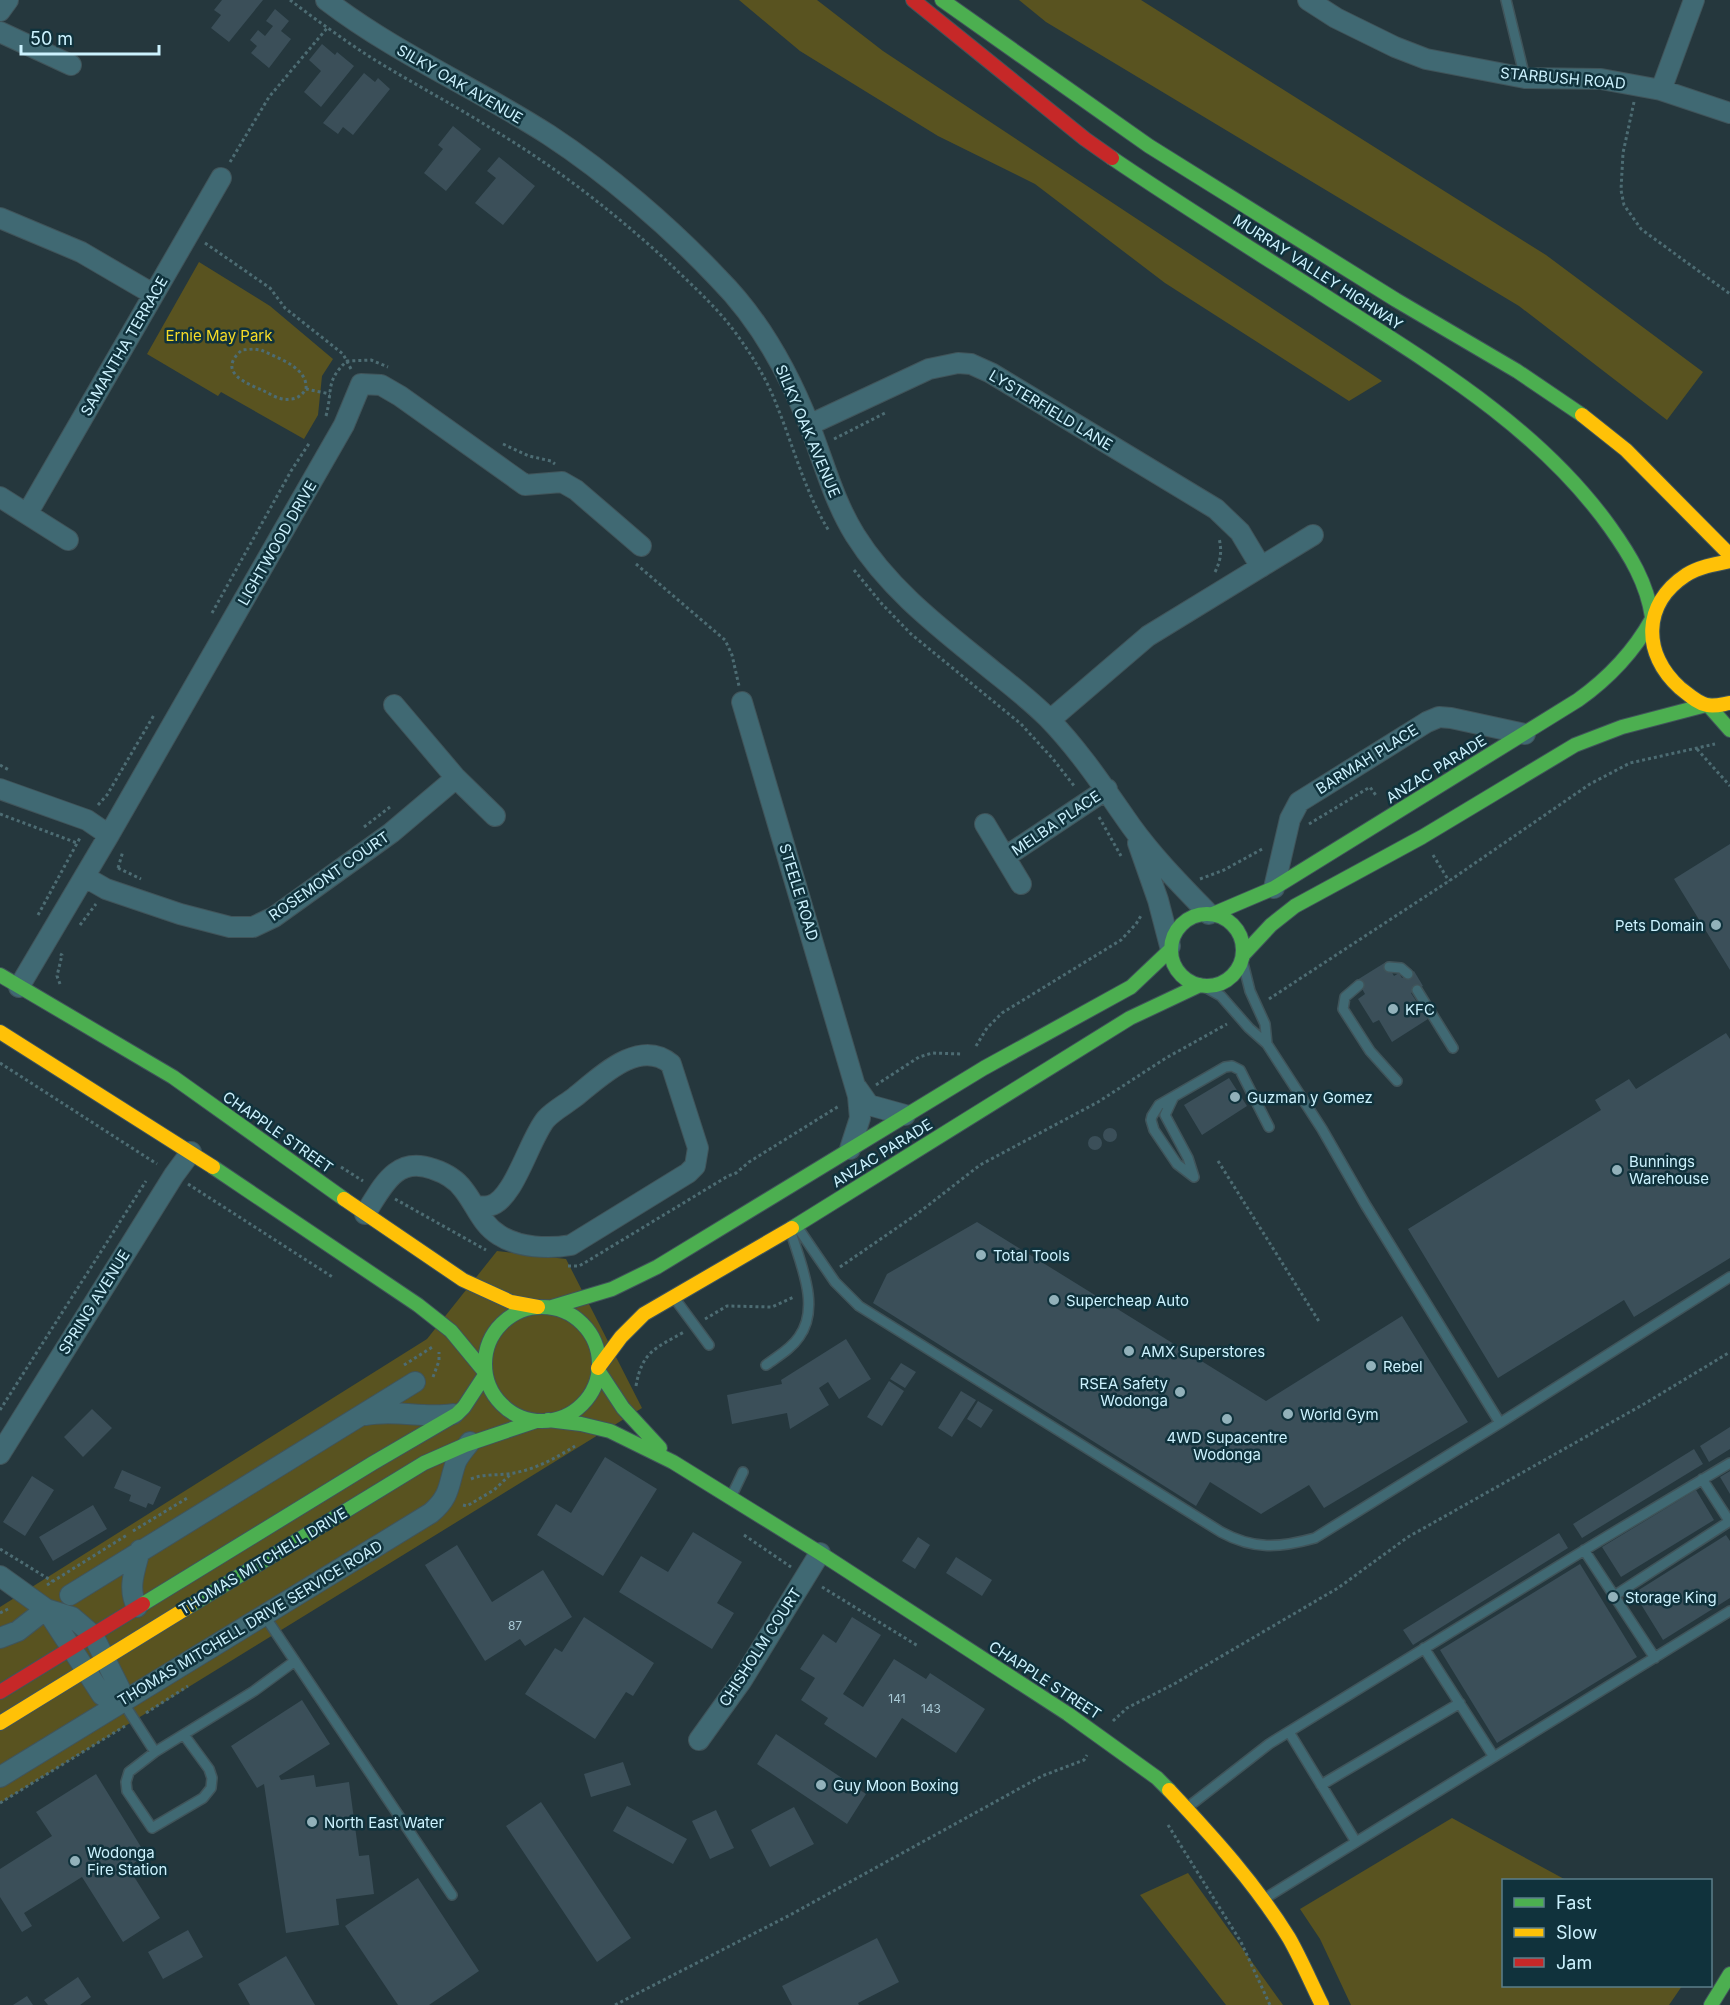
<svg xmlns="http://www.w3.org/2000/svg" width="1730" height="2005" viewBox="0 0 1730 2005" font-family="Inter,sans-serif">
<rect width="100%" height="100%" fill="#25373d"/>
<path fill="#595320" d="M739,0h78l66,51 499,330 -33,20 -184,-118 -130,-99 -97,-48 -138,-85z
M1019,0h122l405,255 157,117 -36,48 -148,-114 -473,-284z
M199,262l71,44 63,53 -11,17 -4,39 -14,24 -83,-47 -3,4 -71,-42z
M497,1251l69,8 76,149 -642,395v-196l427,-268z
M1452,1818l114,62h-62v106h178l-13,19h-318l-31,-66 -20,-30z
M1188,1873l95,132h-57l-86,-110z"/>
<path fill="#3b4f59" d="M222,0h41l-34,42 -18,-14 10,-13 -7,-5z
M275,9l14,12 -8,10 10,8 -22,29 -18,-15 6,-7 -7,-6 8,-10 7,6 8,-10 -7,-5z
M322,44l13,11 2,-3 17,14 -33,41 -17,-15 17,-21 -12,-11z
M364,73l11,9 3,-4 12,11 -37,46 -10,-8 -5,7 -15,-11z
M453,126l28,23 -35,42 -22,-18 19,-24 -5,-4z
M499,157l36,29 -32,39 -28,-22 21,-25 -9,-7z
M1730,844v126l-56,-91z
M1386,962l8,14 5,-3 3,5 12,-7 9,15 -12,7 17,26 -36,23 -13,-22 -6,3 -15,-24 7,-5 -8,-14z
M1726,1033l4,6v219l-96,59 -10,-17 -126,78 -90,-149 193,-119 -6,-10 34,-21 7,10z
M1229,1078l18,28 -45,29 -18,-30z
M1103 1135a7 7 0 1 1 14 0a7 7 0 1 1-14 0Z
M1088 1143a7 7 0 1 1 14 0a7 7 0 1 1-14 0Z
M977,1222l289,179 136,-85 66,106 -144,86 -15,-23 -48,29 -51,-32 -14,24 -323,-203 14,-29z
M846,1339l25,40 -32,20 -11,-17 -9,6 10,17 -39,24 -3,-16 -55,11 -5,-29 55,-11 -1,-4z
M901,1363l15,9 -11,16 -15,-9z
M889,1381l15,10 -22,35 -15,-9z
M961,1391l15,9 -24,37 -14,-9z
M978,1401l15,9 -12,18 -14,-9z
M92,1409l20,19 -29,29 -19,-20z
M1730,1427v22l-21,13 -9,-16z
M1694,1449l9,15 -121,74 -9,-14z
M605,1457l52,32 -54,87 -66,-41 19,-31 15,9z
M122,1470l39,17 -8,18 -5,-2 -2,5 -17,-7 2,-6 -17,-7z
M1730,1471v23l-10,-17z
M32,1476l22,14 -29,46 -22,-14z
M1696,1490l18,30 -93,57 -19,-30z
M93,1505l14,24 -54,32 -14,-24z
M693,1532l49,30 -25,41 17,10 -22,36 -93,-57 22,-36 27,16z
M1559,1533l9,15 -155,97 -10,-15z
M1726,1535l4,6v57l-67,42 -29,-47z
M918,1537l12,8 -15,24 -13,-8z
M457,1545l35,57 51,-32 29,47 -47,29 -5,-7 -35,22 -60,-96z
M956,1557l36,23 -10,16 -36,-23z
M1580,1564l57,93 -140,86 -57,-93z
M584,1617l70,46 -21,33 -7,-4 -31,47 -70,-45 30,-46 7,4z
M852,1617l29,18 -38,59 20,13 31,-48 32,20 4,-6 55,36 -29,44 -54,-35 -26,40 -52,-34 4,-6 -27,-18 14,-22 -15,-9 23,-35 13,9z
M302,1700l28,44 -51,32 2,4 33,-5 2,12 33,-5 10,74 10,-1 5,39 -38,5 3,26 -53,8 -22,-149 -7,4 -26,-42z
M776,1734l90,60 -19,30 -90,-60z
M623,1762l8,23 -40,12 -7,-23z
M96,1774l50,81 -18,12 32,51 -37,24 -41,-65 -58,36 8,13 -10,6 -22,-35v-28l52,-33 -16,-24z
M541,1802l90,136 -34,24 -91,-136z
M627,1806l60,33 -14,25 -60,-33z
M794,1807l20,37 -44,23 -19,-37z
M716,1810l18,38 -24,11 -18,-38z
M418,1878l61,93 -50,34h-31l-53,-79z
M188,1930l15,27 -40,22 -15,-27z
M877,1938l22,44 -41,21 1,2h-67l-10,-19z
M286,1956l29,49h-65l-12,-21z
M78,1977l13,20 -11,8h-32l-4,-5z
M27,1996l6,9h-20z"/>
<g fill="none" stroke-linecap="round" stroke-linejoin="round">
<g stroke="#40545a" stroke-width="12">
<path id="lane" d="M1506,0l19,78
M1242,959l8,32 15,33 2,20
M1389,967l12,1 7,6
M1359,985l-14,12 -2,12 27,42 27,30
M1417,990l36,58
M1173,1098l-8,17 23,43 6,19
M1194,1177l-17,-13 -23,-34 -3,-10 1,-4 7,-11 66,-38 7,-1 8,4 29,57
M798,1228l37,54 24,24 362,226c33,18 58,16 94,6l185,-115 -135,-219 -43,-75 -55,-85 -18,-16 -28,-32 -18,-10
M675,1299l34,46
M766,1365c12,-9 25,-16 33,-28 22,-30 1,-74 -8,-105
M1500,1423l230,-146
M1702,1479l28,43
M732,1495l11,-23
M1584,1550l71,108
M1614,1596l116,-75
M264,1615l188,280
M1424,1648l70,109
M119,1703l9,7 27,42
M1289,1732l67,110
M184,1735l25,34 3,9 -1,10 -8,10 -51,30 -25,-37 -1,-9 3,-10 26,-20 99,-61 41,-30
M1321,1785l139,-82
M1188,1807l81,-63 327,-201 134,-80
M1264,1899l466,-288"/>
</g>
<g stroke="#40545a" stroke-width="22">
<path id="street" d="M326,0c69,53 150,88 223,135 58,38 121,92 169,143 42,42 70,93 92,149 14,36 24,74 45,108 35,56 88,95 138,136 19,15 38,30 55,47 32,33 57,71 83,108 23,32 51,60 78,88
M1308,0l28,18 59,29 31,12 99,19 76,1 60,11 69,23
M0,11l8,-11
M0,32l71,33
M1661,90l33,-90
M0,218l81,34 72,42
M809,425l120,-56 29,-6 13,1 20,9 225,136 24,23 21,35
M0,497l68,43
M27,514l194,-336
M742,702l116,394 2,22 -10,31
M394,705l62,73 39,38
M1050,720l98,-84 165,-101
M0,789l87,31 22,15
M985,824l36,60
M1138,843l20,57 12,46
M1005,857l102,-68
M85,877l21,12 74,25 50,13h23l21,-10 117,-84 65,-55
M1274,888l16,-69 9,-17 128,-80 12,-5 12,1 74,16
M19,987l90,-152 235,-410 17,-41 20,1 19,11 125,89 37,-3 14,8 65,56
M857,1088l12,17 36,10
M365,1214c17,-26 30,-59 68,-45 12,4 22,9 30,20 13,16 18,35 36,46 20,13 50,14 72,10l117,-72 7,-7 3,-18 -27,-84c-32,-27 -72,14 -96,33 -9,7 -22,14 -29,22 -17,20 -32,82 -57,87 -4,1 -10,0 -14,0
M366,1415c29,-6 58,4 87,-1
M0,1454l174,-279 17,-23
M0,1576l46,33 56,86 9,6 8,2 1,-14 -27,-54 -21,-18 -26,-8
M70,1595l345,-213
M137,1607c-10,-19 -2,-37 3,-57
M0,1638l18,-7 28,-22
M699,1740l43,-60 78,-127
M0,1777l431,-264c20,-17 17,-28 25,-51 3,-7 9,-13 14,-20"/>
</g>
<g stroke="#40545a" stroke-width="16">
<path id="fast" d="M942,0l207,146 247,154 121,71 65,44
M1112,158c69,47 140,91 210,136 104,67 215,131 288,233 20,28 37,56 42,90
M1708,705l22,25
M1171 950a36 36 0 1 1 72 0a36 36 0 1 1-72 0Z
M1213,914l61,-26 304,-188c31,-22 55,-47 74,-81
M1243,955l28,-30 24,-19 127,-69 153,-92 47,-18 84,-22
M0,975l173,102 171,122
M213,1167l205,138 33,26 33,40
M792,1228l338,-210 70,-33
M552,1307l60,-18 45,-22 327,-199 147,-81 39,-37
M485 1364a57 57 0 1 1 114 0a57 57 0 1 1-114 0Z
M598,1370l25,38 37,40
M548,1420l33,4 29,7 63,31 147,91 248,161 89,64 12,12
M143,1604l230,-141 84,-49 7,-7 21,-32
M190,1606l234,-143 41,-18 71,-24
M1711,2005l19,-31"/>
</g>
<g stroke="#40545a" stroke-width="16">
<path id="slow" d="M1582,415l44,35 104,105
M1730,561c-15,3 -31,6 -44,14 -44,29 -44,79 -6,113 8,6 17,15 27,17 8,2 16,-1 23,-2
M0,1032l213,135
M344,1199l119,81 48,22 27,5
M598,1368l23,-31 23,-23 148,-86
M0,1723l190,-117
M1169,1790c44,47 86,93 120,148 12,21 22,45 33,67"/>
</g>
<g stroke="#40545a" stroke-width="16">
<path id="jam" d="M913,0l172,139 27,19
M0,1692l143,-88"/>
</g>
<path stroke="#4d6c73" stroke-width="3" stroke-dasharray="3 3" stroke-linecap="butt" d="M290,0c25,19 51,38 77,55 41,26 84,48 125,74 64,38 123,84 177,134 25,24 51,47 71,76 15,21 28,43 37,67 17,42 28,86 52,125
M1634,102l-11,51 -2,37 3,15 17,24 89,65
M230,162l39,-65 59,-70
M205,243l65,45 15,20 58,46 8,15
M306,389c2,-22 -29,-31 -45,-39l-7,-1 -12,1c-26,22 4,33 22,41 8,4 17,10 27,8 6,0 11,-4 15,-10l24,5
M326,416c7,-26 -1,-35 21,-55l24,-1 17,7
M834,439l53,-27
M503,444l26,12 22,5 4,3
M636,564l89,76 7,15 7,31
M854,570l28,34 29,30 110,90 32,35 22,28
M1215,572c6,-12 7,-21 4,-34
M212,613l79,-142 19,-29
M1697,749l33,37
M0,765l9,5
M98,805l9,-10 47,-80
M0,814l77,29
M1099,817l22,39
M1309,824l61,-37 7,10
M364,827l26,-20
M1433,855l16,26
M118,868l23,11
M118,868l5,-17
M1200,879l24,-9 40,-22
M38,915l43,-79
M80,925l16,-21
M60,984l-3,-8 5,-21 -2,-1
M1269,999l180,-118 141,-97 40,-21 85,-19
M976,1046l11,-18 15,-15 119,-73 15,-16 6,-10
M0,1063l157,101
M876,1085l43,-28 13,-4 30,1
M1218,1161l102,162
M341,1167l22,14
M188,1184l146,94
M395,1199l91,51
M568,1266h11l7,-4 142,-86 8,-3 13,-11 90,-56
M840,1267l77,-53 63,-49 118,-63 68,-44 61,-34
M705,1319l22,-13 45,1 22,-10
M404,1365l30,-19
M433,1377l6,-16v-9
M636,1386c6,-35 20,-38 48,-54
M0,1410l146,-229
M471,1479c14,-6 29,-3 43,-6 22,-4 42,-15 61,-27
M463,1505l4,1 27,-16 17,-16
M133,1531l56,-34
M744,1535l47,32
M0,1549l52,32
M47,1585l80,-50
M822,1587l96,59
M0,1613l10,-5
M146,1713l42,-27
M1113,1721l14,-13 47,-24 164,-96 70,-51 236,-133 86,-52
M0,1803l125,-77
M1168,1825l73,117 29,63
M615,2005l175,-90 252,-139 42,-16 3,-5"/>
<use href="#lane" stroke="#406973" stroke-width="9"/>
<use href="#street" stroke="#406973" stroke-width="20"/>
<use href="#fast" stroke="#4caf50" stroke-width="14"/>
<use href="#slow" stroke="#ffc107" stroke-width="14"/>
<use href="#jam" stroke="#c62828" stroke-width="14"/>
</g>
<g fill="#92b1ba" stroke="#10323c" stroke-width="2">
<circle cx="1716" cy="925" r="6"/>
<circle cx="1393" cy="1009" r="6"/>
<circle cx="1235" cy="1097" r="6"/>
<circle cx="1617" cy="1170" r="6"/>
<circle cx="981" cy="1255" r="6"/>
<circle cx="1054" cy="1300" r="6"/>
<circle cx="1129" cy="1351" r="6"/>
<circle cx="1371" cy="1366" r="6"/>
<circle cx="1180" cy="1392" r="6"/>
<circle cx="1288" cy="1414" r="6"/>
<circle cx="1227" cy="1419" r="6"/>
<circle cx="1613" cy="1597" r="6"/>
<circle cx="821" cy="1785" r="6"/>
<circle cx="312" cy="1822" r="6"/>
<circle cx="75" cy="1861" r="6"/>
</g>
<g text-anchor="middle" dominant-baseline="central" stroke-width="5" stroke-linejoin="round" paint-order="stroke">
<g font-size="12" fill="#a8c9d5">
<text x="515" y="1625">87</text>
<text x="897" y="1698">141</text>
<text x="931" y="1708">143</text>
</g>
<g font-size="15" fill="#ccf2fe" stroke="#10323c">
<text transform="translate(1563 78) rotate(5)">STARBUSH ROAD</text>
<text transform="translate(460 84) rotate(30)">SILKY OAK AVENUE</text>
<text transform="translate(1318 272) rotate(33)">MURRAY VALLEY HIGHWAY</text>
<text transform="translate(124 346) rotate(-60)">SAMANTHA TERRACE</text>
<text transform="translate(1051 410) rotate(31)">LYSTERFIELD LANE</text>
<text transform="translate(808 431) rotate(67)">SILKY OAK AVENUE</text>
<text transform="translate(277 543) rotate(-60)">LIGHTWOOD DRIVE</text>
<text transform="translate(1367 759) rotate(-32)">BARMAH PLACE</text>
<text transform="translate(1436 769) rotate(-32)">ANZAC PARADE</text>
<text transform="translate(1056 823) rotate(-34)">MELBA PLACE</text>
<text transform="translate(329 876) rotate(-35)">ROSEMONT COURT</text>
<text transform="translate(799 892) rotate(73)">STEELE ROAD</text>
<text transform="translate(278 1132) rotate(35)">CHAPPLE STREET</text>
<text transform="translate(882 1153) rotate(-32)">ANZAC PARADE</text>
<text transform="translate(94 1302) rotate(-58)">SPRING AVENUE</text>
<text transform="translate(263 1561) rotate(-31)">THOMAS MITCHELL DRIVE</text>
<text transform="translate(250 1623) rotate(-31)">THOMAS MITCHELL DRIVE SERVICE ROAD</text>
<text transform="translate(760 1647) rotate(-57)">CHISHOLM COURT</text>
<text transform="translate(1045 1680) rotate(33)">CHAPPLE STREET</text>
</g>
<g font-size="15" fill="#f7dc26" stroke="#10323c">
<text x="219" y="335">Ernie May Park</text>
</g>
<g font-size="15" fill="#ccf2fe" stroke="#10323c" text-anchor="start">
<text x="1704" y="925" text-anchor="end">Pets Domain</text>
<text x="1405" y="1009">KFC</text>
<text x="1247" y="1097">Guzman y Gomez</text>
<text x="1629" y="1161">Bunnings<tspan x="1629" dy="17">Warehouse</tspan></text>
<text x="993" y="1255">Total Tools</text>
<text x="1066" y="1300">Supercheap Auto</text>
<text x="1141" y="1351">AMX Superstores</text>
<text x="1383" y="1366">Rebel</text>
<text x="1168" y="1383" text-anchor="end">RSEA Safety<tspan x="1168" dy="17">Wodonga</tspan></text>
<text x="1300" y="1414">World Gym</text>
<text x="1227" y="1437" text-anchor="middle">4WD Supacentre<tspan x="1227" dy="17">Wodonga</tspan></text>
<text x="1625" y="1597">Storage King</text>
<text x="833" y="1785">Guy Moon Boxing</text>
<text x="324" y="1822">North East Water</text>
<text x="87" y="1852">Wodonga<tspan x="87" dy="17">Fire Station</tspan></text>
</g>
</g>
<rect x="1502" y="1879" width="210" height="108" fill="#10323c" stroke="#5b7f8a" stroke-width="1.5"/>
<rect x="1514" y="1898" width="30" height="9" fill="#4caf50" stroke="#5b7f8a" stroke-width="1.5"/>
<text x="1556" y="1909" font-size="18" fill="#ccf2fe">Fast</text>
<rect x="1514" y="1928" width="30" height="9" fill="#ffc107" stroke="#5b7f8a" stroke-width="1.5"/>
<text x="1556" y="1939" font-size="18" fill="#ccf2fe">Slow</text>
<rect x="1514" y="1958" width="30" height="9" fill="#c62828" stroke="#5b7f8a" stroke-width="1.5"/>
<text x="1556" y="1969" font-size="18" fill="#ccf2fe">Jam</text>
<path d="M21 45v9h138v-9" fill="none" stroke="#ccf2fe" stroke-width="3"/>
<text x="30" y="45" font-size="18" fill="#ccf2fe" stroke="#10323c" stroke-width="4.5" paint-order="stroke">50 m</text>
</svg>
